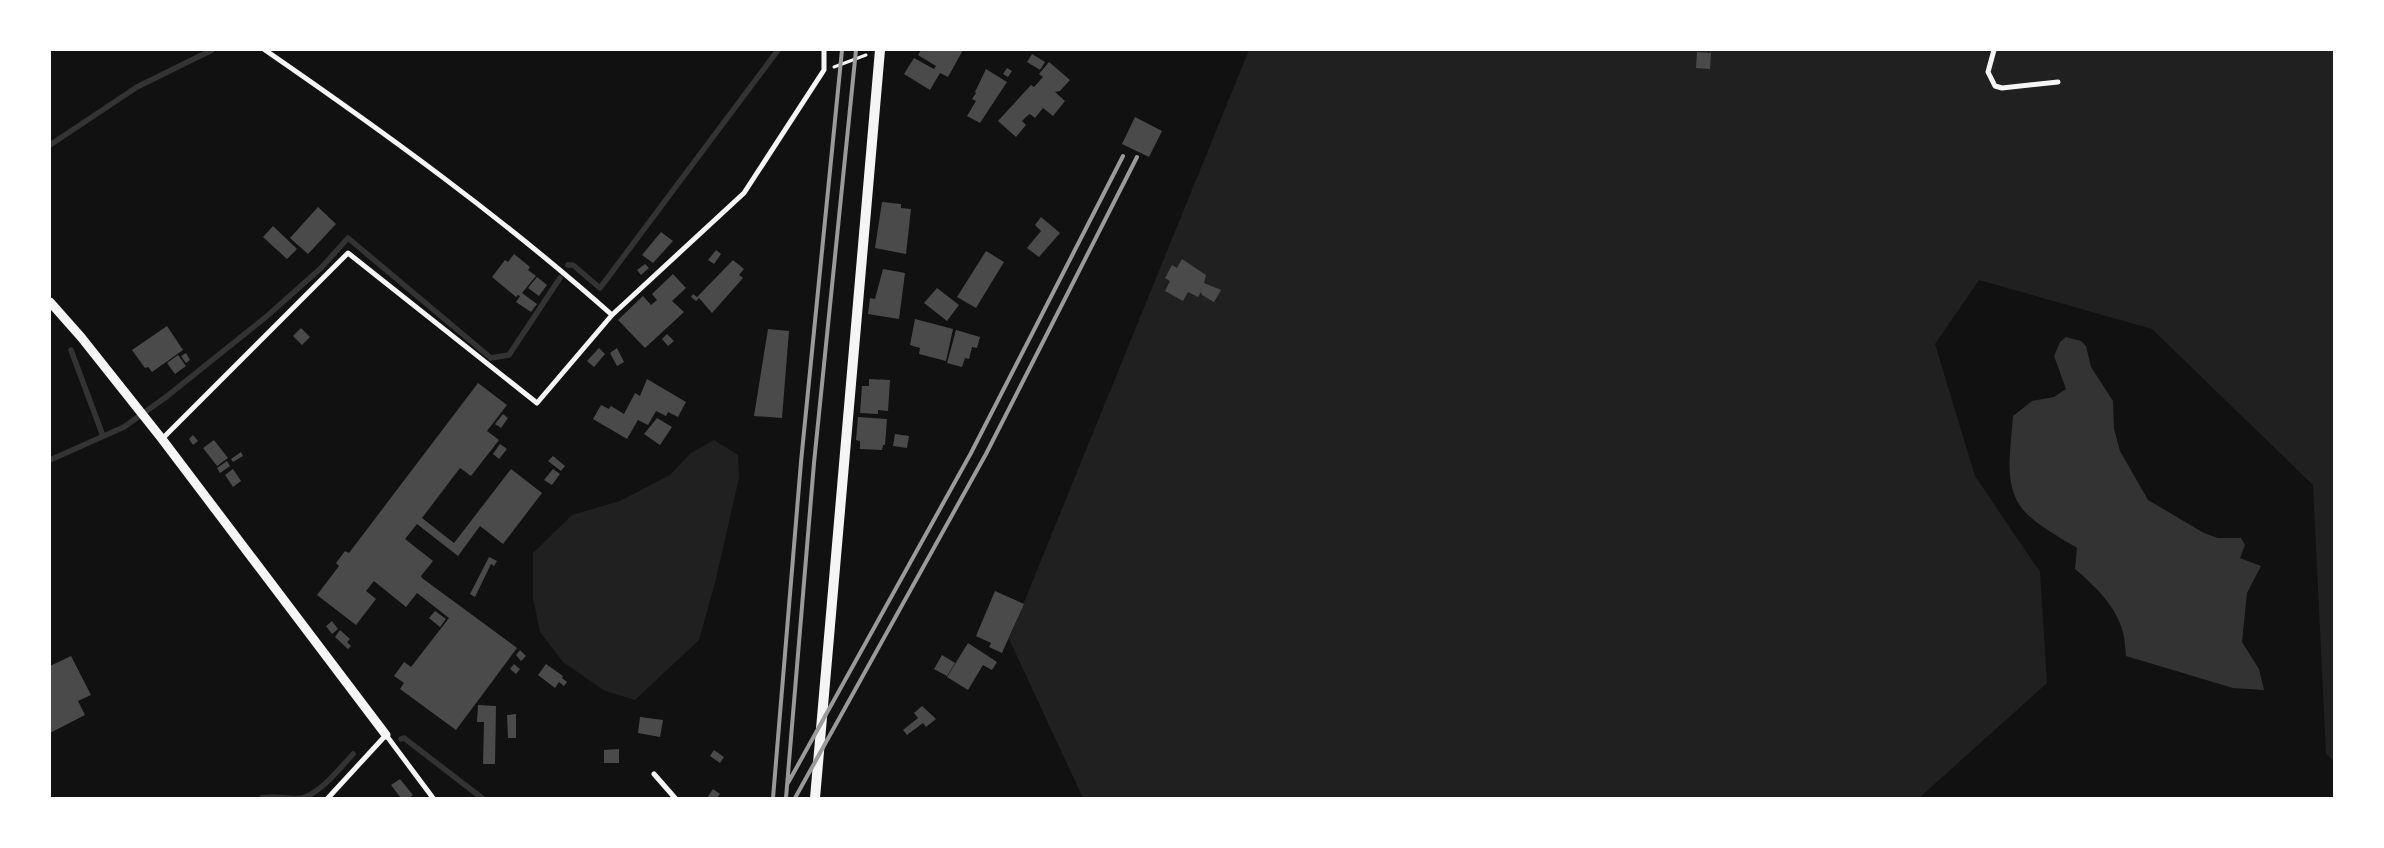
<svg xmlns="http://www.w3.org/2000/svg" width="2384" height="848" viewBox="0 0 2384 848" font-family="Rubik,sans-serif">
<rect width="100%" height="100%" fill="#111"/>
<path fill="#202020" d="M1249,50h1085v711l-8,-7 -13,-269 -161,-156 -173,-49 -44,64 40,132 65,96 7,111 -128,115h-836l-74,-159z
M714,440l24,15 1,23 -24,105 -16,57 -64,60 -30,-9 -42,-29 -23,-30 -7,-34v-45l39,-38 48,-14 50,-26 21,-22z"/>
<path fill="#333" d="M2066,337l15,4 5,5 5,21 22,34 1,28 6,22 28,49 56,33 14,5h23l4,7 -5,13 21,8 -14,27 -5,49 17,27 5,21 -31,-2 -107,-32c-1,-8 -1,-17 -3,-24 -7,-26 -29,-47 -48,-63l2,-21c-16,-10 -35,-20 -49,-33 -27,-25 -17,-65 -15,-99l19,-15 22,-4 12,-8 -12,-33 6,-14z"/>
<g fill="none" stroke-linecap="round" stroke-linejoin="round">
<path stroke="#333" stroke-width="5.5" d="M50,145l87,-58 75,-37
M568,265h5l27,23 178,-238
M71,350l32,86
M50,460l74,-33 42,-30 100,-80 55,-49 27,-30 143,120 18,-3 51,-77
M401,739l3,-1 78,60
M262,798c14,-3 27,2 40,0 18,-4 39,-31 51,-44"/>
</g>
<path fill="#4a4a4a" d="M921,50h42l-15,27 -8,-4 -10,17 -26,-16 10,-16 20,11 2,-3 -18,-11z
M1697,52l14,1 -1,16 -14,-1z
M1032,54l13,8 -5,8 -13,-8z
M1049,62l21,18 -10,11 -5,1 10,9 -12,15 -10,-8 -8,10 -5,-4 -3,2 -5,5 4,4 -10,12 -18,-16 33,-36 3,2 9,-10 -4,-3z
M1007,68l5,3 -4,6 -5,-3z
M986,69l21,13 -27,41 -13,-7 9,-15 -4,-2 4,-6 -1,-1z
M1135,117l27,14 -13,26 -27,-13z
M882,202l19,2v4l10,1 -5,45 -31,-6z
M318,207l18,17 -28,30 -18,-16z
M1041,217l19,16 -21,24 -12,-9 14,-17 -6,-6z
M273,226l24,23 -10,10 -24,-22z
M661,232l12,9 -20,22 -11,-8z
M716,250l5,4 -7,10 -6,-4z
M986,251l18,11 -28,46 -19,-11z
M514,254l16,13 -2,3 8,6 -14,17 15,11 -6,8 -15,-10 4,-6 -2,-1 -2,2 -24,-20 13,-17 3,2z
M1182,259l24,16 -2,8 17,7 -7,12 -12,-7 -1,-3 -3,5 -10,-5 -5,9 -18,-10 5,-10 -5,-3 7,-13 5,3z
M733,260l11,9 -5,6 4,3 -31,35 -13,-15 -3,3 -5,-4 2,-3 4,3z
M645,264l4,4 -8,7 -4,-5z
M883,269l22,4 -6,46 -31,-5 2,-16 5,1z
M673,274l13,14 -14,13 12,11 -39,36 -27,-28 25,-24 8,9 6,-5 -5,-6z
M537,277l10,8 -8,11 -11,-8z
M937,288l22,17 -12,16 -23,-18z
M915,319l38,10 -7,32 -27,-7 1,-6 -10,-3z
M167,326l16,24 -31,22 -4,-5 -3,1 -13,-18z
M301,328l9,9 -8,8 -9,-9z
M768,329l21,2 -7,87 -28,-2z
M956,330l24,7 -3,11 -5,-1 -3,12 -4,-1 -3,9 -15,-4z
M667,334l7,7 -6,5 -6,-7z
M599,348l6,6 -11,13 -7,-6z
M617,348l7,14 -7,4 -7,-13z
M186,353l4,7 -4,3 -5,-7z
M178,355l8,11 -11,8 -8,-11z
M647,379l39,23 -8,15 -10,-5 -2,4 -10,-5 -8,14 -10,-5 -11,19 -34,-20 8,-14 8,4 2,-3 13,8 11,-21 5,3z
M869,379l21,1 -2,31 -10,-1v4l-18,-1 2,-27h7z
M478,383l29,22 -20,26 12,9 -28,36 -11,-8 -38,50 32,25 57,-74 31,24 -39,51 -23,-18 -22,30 -41,-32 -12,15 28,22 -12,15 1,2 95,70 -61,82 -56,-41 4,-6 -10,-7 10,-14 7,5 38,-49 -32,-25 -11,14 -32,-26 -8,10 10,8 -20,26 -39,-30 22,-29 -3,-3 9,-12 4,2z
M503,414l5,4 -7,10 -6,-4z
M858,417l29,2 -2,26h-2l-1,5 -22,-1v-8l-4,-1z
M657,418l15,9 -12,18 -16,-11z
M895,434l14,2 -2,12 -14,-2z
M193,435l5,6 -5,4 -4,-6z
M214,440l14,18 -11,8 -14,-18z
M500,444l7,5 -8,10 -6,-5z
M241,452l2,4 -10,6 -2,-3z
M553,456l12,10 -4,5 -13,-10z
M227,461l3,5 -10,7 -3,-5z
M233,469l8,12 -8,6 -8,-12z
M553,469l7,5 -8,11 -8,-5z
M489,557l8,4 -3,5 -3,-2 -16,33 -5,-3z
M995,591l29,13 -22,49 -13,-6 2,-4 -15,-7z
M435,611l11,8 -6,8 -11,-9z
M332,621l6,8 -6,5 -6,-8z
M340,630l10,9 -3,3 4,4 -3,3 -13,-12z
M968,643l29,19 -5,8 -9,-5 -15,25 -21,-13z
M520,650l6,6 -5,5 -5,-6z
M942,655l13,8 -8,13 -13,-7z
M71,656l20,39 -13,6 7,14 -35,18v-67z
M514,664l6,5 -4,5 -6,-5z
M546,664l17,12 -1,2 5,4 -3,4 -5,-4 -4,6 -17,-13z
M478,705l18,1 -1,58h-12l1,-42h-7z
M922,706l14,13 -10,8 -3,-4 -16,12 -4,-5 15,-12 -4,-5z
M516,714v24h-8l-1,-23z
M640,717l23,3 -3,17 -22,-4z
M619,749v14h-15v-13z
M714,750l10,7 -4,6 -10,-7z
M400,779l13,16 -4,3h-8l-10,-13z
M713,789l7,5 -3,4h-10z"/>
<g fill="none" stroke-linecap="round" stroke-linejoin="round">
<path stroke="#f5f5f5" stroke-width="3" d="M834,67l32,-12"/>
<path stroke="#f5f5f5" stroke-width="5" d="M265,50c119,82 238,168 347,265
M1994,50l-6,22 7,14 7,2 56,-6
M162,439l186,-186 189,150 75,-88 132,-122 80,-123v-20
M654,774l21,24
M328,798l58,-63 47,63"/>
<path stroke="#f5f5f5" stroke-width="9" d="M50,302l31,35 81,102 224,296"/>
<path stroke="#f5f5f5" stroke-width="10" d="M815,798l65,-748"/>
<path stroke="#9a9a9a" stroke-width="4" d="M788,783l183,-330 152,-297
M773,798l28,-336 41,-412
M786,798l28,-335 42,-413
M795,798l191,-344 151,-297"/>
</g>
<rect width="2384" height="848" fill="none" stroke="#ffffff" stroke-width="102"/>
</svg>
